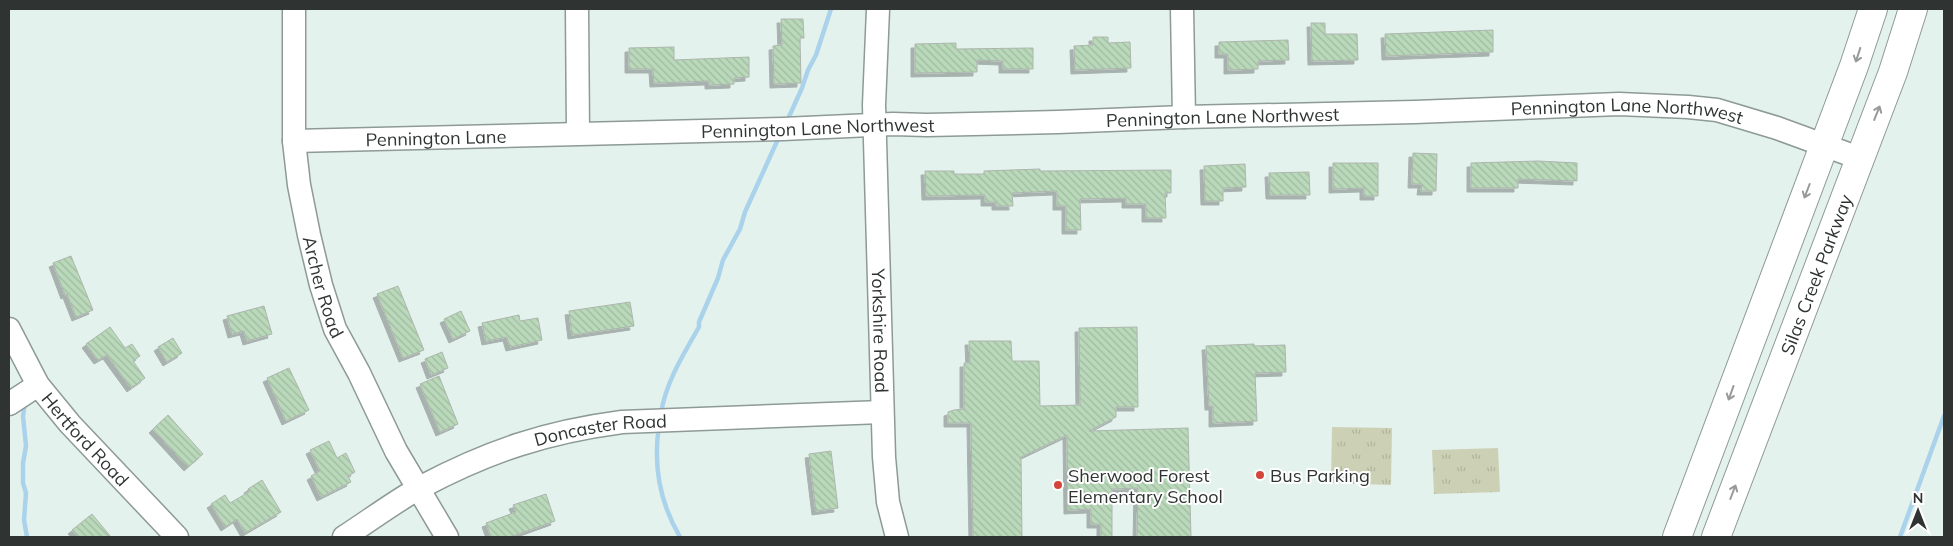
<svg xmlns="http://www.w3.org/2000/svg" width="1953" height="546" viewBox="0 0 1953 546" font-family="Mulish,sans-serif">
<defs>
<pattern id="park-tufts" width="24" height="20" patternUnits="userSpaceOnUse" patternTransform="scale(1.25)"><rect width="24" height="20" fill="#ccd1b6"/><path d="M3 7l-1-3M5 7V3M7 7l1-3M15 17l-1-3M17 17v-4M19 17l1-3" fill="none" stroke="#b0b49d"/></pattern>
<pattern id="building-back-hatch" width="6" height="6" patternUnits="userSpaceOnUse" patternTransform="scale(1.25)"><rect width="6" height="6" fill="#b9d9ba"/><path d="M-1 5l2 2M0 0l6 6M5-1l2 2" fill="none" stroke="#9fbba0"/></pattern>
<filter id="shadow"><feDropShadow dx="-4" dy="4" stdDeviation="0" flood-color="#0004"/></filter>
</defs>
<rect width="100%" height="100%" fill="#e4f2ed"/>
<path fill="url(#park-tufts)" d="M1332,427l60,1 -1,57 -60,-2z
M1498,448l2,44 -66,2 -2,-44z"/>
<g fill="none" stroke-linecap="round" stroke-linejoin="round">
<path stroke="#aad3eb" stroke-width="4.5" d="M787,121l15,-33 6,-18 8,-15 15,-46
M25,403l-2,13 3,30 -3,17v20l3,10 -2,27 3,17
M661,413c5,-31 22,-58 38,-86v-5l19,-44 5,-18 17,-31 5,-17 34,-75
M659,426c-6,39 1,77 21,111
M1900,537l44,-121"/>
</g>
<path fill="url(#building-back-hatch)" stroke="#adb6ad" filter="url(#shadow)" d="M781,19h22l1,19h-4l1,45 -27,1 -1,-38 9,-1z
M1311,23h14v11h32l1,26 -46,1z
M1493,30v22l-107,4 -1,-22z
M1093,37h15v6l22,-1 1,26 -56,2 -1,-24 19,-1z
M1288,40l1,20 -31,1v8l-30,1v-16h-9v-12z
M956,43v6l77,-1v21h-30v-8l-26,-1v12l-62,1v-29z
M674,47v13l75,-3v20l-15,1v6l-25,1v-4l-55,2 -1,-14h-24v-21z
M1413,153l24,1 -1,37h-15l1,-7h-10z
M1538,161l39,2v18l-59,-2v9h-47v-25z
M1333,163h45v33h-14v-8l-31,1z
M1245,164l1,23 -23,1v13h-18l-1,-35z
M1040,169v2l131,-1v23h-6l1,25h-20v-14h-20v-6l-46,1 1,31h-15v-24h-9v-15l-45,2 1,13h-17v-4h-11v-7l-59,1 -1,-25h29v3h30v-3z
M1309,172l1,23h-40l-1,-22z
M71,256l22,54 -17,7 -9,-23 -2,1 -12,-32z
M398,286l26,64 -21,8 -26,-64z
M630,302l4,24 -62,9 -3,-24z
M264,306l8,28 -25,7 -3,-10 -12,3 -5,-18z
M461,311l9,20 -17,8 -9,-20z
M519,315l1,6 18,-3 4,22 -32,7 -3,-10 -21,4 -4,-18z
M110,327l15,21 7,-4 8,12 -7,5 12,17 -14,10 -24,-33 -9,5 -12,-16z
M1137,327l1,80h-22v10l-27,14 99,-3 3,109h-54l1,-49 -26,1v48h-11v-13h-10v-15l-23,1 -1,-75 -46,22 1,80h-49l-2,-114h-23v-11l6,-2 10,-1v-46h6l-1,-22h42l1,20h27l1,45 40,-1 -1,-77z
M173,338l9,15 -15,9 -9,-15z
M1254,344v2l31,-1 1,27 -31,1 2,48 -44,2v-17h-4l-3,-60z
M442,352l6,16 -17,7 -6,-16z
M289,368l20,42 -23,11 -19,-43z
M439,376l19,48 -18,8 -20,-48z
M168,415l35,39 -15,13 -35,-38z
M329,441l8,17 9,-5 9,19 -7,4 3,6 -30,15 -10,-21 9,-5 -10,-21z
M831,451l7,57 -22,3 -7,-57z
M262,480l19,32 -36,21 -8,-14 -12,8 -14,-23 14,-9 5,8 19,-11 -1,-3z
M546,494l9,27 -45,16h-19l-5,-14 30,-11 -3,-7z
M92,514l19,23h-33l-6,-7z"/>
<g fill="none" stroke-linecap="round" stroke-linejoin="round">
<g stroke="#8d9a96" stroke-width="25">
<g id="minor">
<path id="s1" d="M294,9v132l5,44 10,50 12,50 14,44 24,44 37,78 51,86"/>
<path d="M577,9l1,124"/>
<path id="s2" d="M878,9l-4,96 10,352 4,45 9,35"/>
<path d="M1182,9l2,108"/>
<path id="s3" d="M294,141l489,-12 110,-5 34,1 131,-3 126,-5 231,-5 204,-8 69,3 29,3 60,18 82,30"/>
<path id="s4" d="M9,329l29,56 32,39 107,113"/>
<path d="M9,404l29,-19"/>
<path id="s5" d="M344,537c25,-16 50,-35 77,-50 68,-36 125,-55 201,-65l260,-10"/>
</g>
</g>
<g stroke="#8d9a96" stroke-width="30">
<g id="major">
<path d="M1677,537l177,-471 19,-57"/>
<path id="s6" d="M1716,537l177,-465 20,-63"/>
</g>
</g>
<use href="#minor" stroke="#fff" stroke-width="22"/>
<use href="#major" stroke="#fff" stroke-width="28"/>
</g>
<defs><path id="oneway-shaft" d="M-6 0H5M1.5-3L5.5 0L1.5 3" fill="none" stroke-width="1.6" stroke-linecap="round" stroke-linejoin="round" transform="scale(1.25)"/></defs>
<g stroke="#979a99">
<use href="#oneway-shaft" transform="translate(1858 55) rotate(108)"/>
<use href="#oneway-shaft" transform="translate(1877 113) rotate(-68)"/>
<use href="#oneway-shaft" transform="translate(1807 191) rotate(111)"/>
<use href="#oneway-shaft" transform="translate(1731 393) rotate(110)"/>
<use href="#oneway-shaft" transform="translate(1733 492) rotate(-69)"/>
</g>
<g fill="#d4463c" stroke="#fff" stroke-width="2">
<circle cx="1260" cy="475" r="5"/>
<circle cx="1058" cy="485" r="5"/>
</g>
<g text-anchor="middle" dominant-baseline="central" stroke-width="4" stroke-linejoin="round" paint-order="stroke">
<g font-size="18" fill="#2f3433" stroke="#fff">
<text stroke="none"><textPath href="#s3" startOffset="1334">Pennington Lane Northwest</textPath></text>
<text stroke="none"><textPath href="#s3" startOffset="929">Pennington Lane Northwest</textPath></text>
<text stroke="none"><textPath href="#s3" startOffset="524">Pennington Lane Northwest</textPath></text>
<text stroke="none"><textPath href="#s3" startOffset="142">Pennington Lane</textPath></text>
<text stroke="none"><textPath href="#s6" startOffset="281">Silas Creek Parkway</textPath></text>
<text stroke="none"><textPath href="#s1" startOffset="281">Archer Road</textPath></text>
<text stroke="none"><textPath href="#s2" startOffset="322">Yorkshire Road</textPath></text>
<text stroke="none"><textPath href="#s5" startOffset="282">Doncaster Road</textPath></text>
<text stroke="none"><textPath href="#s4" startOffset="135">Hertford Road</textPath></text>
</g>
<g font-size="18" fill="#2f3433" stroke="#fff" text-anchor="start">
<text x="1068" y="475">Sherwood Forest<tspan x="1068" dy="21">Elementary School</tspan></text>
<text x="1270" y="475">Bus Parking</text>
</g>
</g>
<rect width="1953" height="546" fill="none" stroke="#2f3433" stroke-width="20"/>
<g transform="translate(1918 511)" stroke="#ffffff" stroke-width="4" paint-order="stroke">
<path d="M0-4L9 19L0 12L-9 19Z" fill="#2f3433"/>
<text y="-8" font-size="14" font-weight="bold" text-anchor="middle" fill="#2f3433">N</text>
</g>
</svg>
